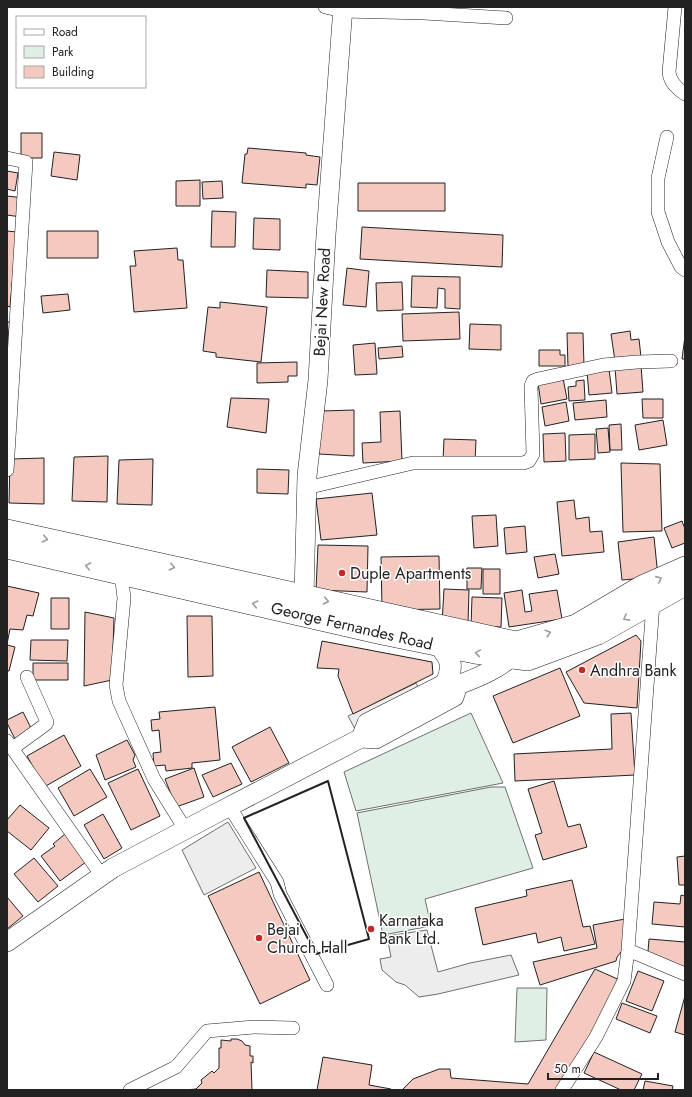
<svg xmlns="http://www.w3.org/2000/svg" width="692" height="1097" viewBox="0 0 692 1097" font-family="Jost,sans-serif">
<rect width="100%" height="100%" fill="#fff"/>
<path fill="#e0efe3" stroke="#6f6f6f" d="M471,713l32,70 -147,28 -12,-39z
M491,787h14l28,81 -108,31 6,27 -48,9 -26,-122z
M517,988h30l-1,52 -31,2z"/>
<path fill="#ededed" stroke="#6f6f6f" d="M416,683l7,13 -68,33 -7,-13z
M228,822l28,46 -52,27 -22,-45z
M427,930l11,42 32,-9 41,-8 8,20 -81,19 -19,3 -14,-12 -9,-3 -14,-12 -2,-11 11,-2 -4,-21z"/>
<path fill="#f3c9c0" stroke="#222" d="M21,133h21v25h-21z
M248,148l58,5v2l14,2 -3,28 -11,-1v4l-64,-5 3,-29h2z
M54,152l26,3 -3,25 -26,-4z
M7,171l11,2 -3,18 -8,-2z
M200,180v26h-24v-25z
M222,181l1,17 -20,1 -1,-17z
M358,183h87v28h-87z
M7,196l17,2 -3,19 -14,-2z
M212,211l24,1 -1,35h-24z
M254,218l26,1v31l-27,-1z
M362,227l141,8 -1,32 -142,-8z
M7,231l10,1 -7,75 -3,-1z
M47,231h51v27h-51z
M177,248l1,12h5l4,48 -53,4 -4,-46h6l-2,-15z
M347,268l22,3 -3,36 -23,-2z
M267,270l41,2v26l-42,-1z
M412,276l48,1v32l-15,-1v-19l-7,-1 -1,20 -26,-1z
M402,282l1,28 -26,1 -1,-28z
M68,294l2,16 -27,3 -2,-17z
M220,302l47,5 -6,55 -45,-5v-4l-13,-2 5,-44 12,1z
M459,312l1,27 -57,2 -1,-27z
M7,322h3l-3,24z
M470,324l31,1v25l-32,-1z
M630,331l1,9 8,-1 2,18 -26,4 -4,-27z
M567,333h16l1,33 -16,1z
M685,336v23h-3z
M375,343l2,31 -22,1 -2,-30z
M402,346l1,11 -24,2 -1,-11z
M539,350h21v5h5v11h-26z
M297,362v14h-9v6l-31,1v-20z
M641,365l2,27 -26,2 -2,-27z
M609,369l3,24 -23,2 -2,-24z
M563,378l4,21 -26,5 -3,-21z
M584,380l1,20 -16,1 -1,-14 8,-1v-5z
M231,398l38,1 -3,34 -39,-6z
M642,399h21v19h-20z
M606,400l1,17 -32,3 -2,-17z
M566,402l3,19 -24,5 -3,-19z
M354,410v46l-35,-2 2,-43z
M400,411l2,50 -39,2 -1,-20 19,-1 -1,-30z
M663,420l4,25 -28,5 -4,-25z
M621,424l1,26h-12l-1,-25z
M608,428l2,24 -12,1 -2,-24z
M565,433l1,28 -22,1 -1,-28z
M595,434v25l-26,1v-25z
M444,439l32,1 -1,22 -32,-2z
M108,456l-1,46 -35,-1 2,-44z
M44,458v46l-35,-1 1,-44z
M153,459l-1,46 -35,-1 2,-44z
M621,463l39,1 2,67 -39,1z
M257,469l32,1 -1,24 -31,-1z
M372,493l5,42 -56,5 -5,-41z
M574,500l2,19 13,-2 1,15 12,-1 2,21 -42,4 -5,-54z
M496,515l2,31 -24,2 -2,-32z
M682,521l3,8v14l-13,5 -8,-20z
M525,526l2,26 -21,2 -2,-26z
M654,537l4,40 -36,3 -4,-38z
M318,545l50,1 -1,46 -51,-2z
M555,554l4,20 -21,4 -4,-21z
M439,556l1,53 -58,1 -1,-53z
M467,568h15l-1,21h-14z
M483,569h17v25h-17z
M7,586l32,7 -6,23 -6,-1 -4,15 -13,-1 -3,15z
M444,589l25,1 -1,34 -26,-1z
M522,590l3,22 7,-1 -3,-17 28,-4 5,29 -53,8 -5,-34z
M472,597l30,1 -1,29 -30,-1z
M51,598h18v31h-18z
M85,612l29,6 -2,62 -28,6z
M187,616h25l1,60 -25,1z
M636,635l5,6 -4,67 -53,-5 -18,-31z
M31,640h37l-1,21 -37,-1z
M322,641l110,21 1,12 -80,40 -15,-38 1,-7 -22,-1z
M7,645l8,2 -6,24h-2z
M33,663h35v17h-35z
M560,668l20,48 -67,27 -20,-47z
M215,707l5,53 -28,3v5l-26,3 -1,-6 -11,1 -1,-13 8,-1 -2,-22 -7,1 -1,-11 9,-1 -1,-7z
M23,712l10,20 -17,9 -9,-18v-3z
M631,713l4,62 -120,6 -1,-27 98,-5 -1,-35z
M270,727l19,36 -38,19 -19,-35z
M64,735l17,31 -37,21 -17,-31z
M127,740l8,15 -2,5 3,7 -31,13 -9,-25z
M231,763l11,21 -29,13 -11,-22z
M194,768l10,29 -28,10 -11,-28z
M90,769l17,28 -33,19 -16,-28z
M138,769l22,47 -29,14 -23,-47z
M554,781l14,46 12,-3 7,23 -44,13 -8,-25 7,-2 -14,-44z
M20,805l29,23 -18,22 -24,-19v-11z
M103,814l19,34 -18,11 -20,-34z
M65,834l21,28 -26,19 -19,-25 14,-10 -2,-2z
M685,856v29h-6l-2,-28z
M34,858l24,28 -20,16 -24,-28z
M259,872l51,108 -50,24 -52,-108z
M572,880l11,47 7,-1 5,18 -31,7 -3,-14 -23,6 -2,-10 -53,12 -8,-37 52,-12 -1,-6z
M681,895l4,1v31l-33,-3 2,-22 26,2z
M7,897l16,19 -16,13z
M625,919v28l-8,10 -1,4 -76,24 -7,-23 64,-14 -4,-23z
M649,939l36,3v26l-38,-4z
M595,969l27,12 -62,109h-158l11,-11 26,-10h11l1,9 77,6z
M638,971l26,10 -12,30 -26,-10z
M685,996v39l-10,-3z
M622,1003l35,13 -7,17 -34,-14z
M231,1039h6l5,2 3,4 5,1v10h3v7l-2,-1 1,28h-67l11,-1 6,-6 -1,-3 11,-9 2,2 5,-5v-20h2v-8l10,1z
M594,1052l48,22 -8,16h-13l-37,-17z
M323,1057l49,8 -3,20 22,4v1h-74z
M645,1081l28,5 -1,4h-29z"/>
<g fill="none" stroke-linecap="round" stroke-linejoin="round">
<g stroke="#222" stroke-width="14">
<path id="street" d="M325,7l18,4 81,2 82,5
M675,7l-6,65c1,10 7,16 16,22
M667,137l-9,41v34l10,30 13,25 4,3
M7,158l19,4 -19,308
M306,488l107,-25h110l6,-2 4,-7 -2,-68 2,-5 5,-2 65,-14 34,-3 34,-1
M121,573l3,25 -8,87 3,16 35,78 31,50
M7,741l95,135
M13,748l33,-24 1,-2 -20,-45
M229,806l48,76 3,12 47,91
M628,950l57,24
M130,1090l46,-23 31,-36 47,-4 39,1
M562,1090l34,-53 28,-56 4,-31 25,-347"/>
</g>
<g stroke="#222" stroke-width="20">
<path id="secondary" d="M302,610l2,-14 3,-120 11,-96 8,-145 17,-228
M446,683l12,2 -4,12 -78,42 -15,-1 6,-15z
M458,685c19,-7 47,-18 58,-34
M7,942l106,-74 100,-53 148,-77"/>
</g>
<g stroke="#222" stroke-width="22">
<path id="primary" d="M7,530l509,112 60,-17 66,-39 43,-19
M7,548l375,86 93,19 53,7 70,-26 87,-49
M440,646c11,14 14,19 6,37"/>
</g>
<use href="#street" stroke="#fff" stroke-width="13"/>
<use href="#secondary" stroke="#fff" stroke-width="19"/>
<use href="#primary" stroke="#fff" stroke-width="21"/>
<path stroke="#222" stroke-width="2" d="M328,781l41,158 -53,15 -72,-136z"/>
</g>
<defs><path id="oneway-chevron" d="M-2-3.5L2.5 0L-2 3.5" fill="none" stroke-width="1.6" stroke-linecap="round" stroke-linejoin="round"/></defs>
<g stroke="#9c9c9c">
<use href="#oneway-chevron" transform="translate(45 539) rotate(12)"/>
<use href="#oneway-chevron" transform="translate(88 566) rotate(-168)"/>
<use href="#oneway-chevron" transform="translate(172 567) rotate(12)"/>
<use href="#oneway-chevron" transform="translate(659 579) rotate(-24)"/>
<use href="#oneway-chevron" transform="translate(326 601) rotate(12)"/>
<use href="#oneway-chevron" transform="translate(255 604) rotate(-167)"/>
<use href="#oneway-chevron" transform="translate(626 618) rotate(151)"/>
<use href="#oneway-chevron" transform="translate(548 633) rotate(-16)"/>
<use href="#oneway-chevron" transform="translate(478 653) rotate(-171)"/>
</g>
<g fill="#c62828" stroke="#fff" stroke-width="1.5">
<circle cx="342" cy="573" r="4"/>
<circle cx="582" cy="670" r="4"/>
<circle cx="371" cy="929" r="4"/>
<circle cx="259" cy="938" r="4"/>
</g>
<g text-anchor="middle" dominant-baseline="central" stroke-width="3" stroke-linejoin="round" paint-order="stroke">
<g font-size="16" fill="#222" stroke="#fff">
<text transform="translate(322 302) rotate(-87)">Bejai New Road</text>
<text transform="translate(352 626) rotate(13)">George Fernandes Road</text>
</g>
<g font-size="16" fill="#222" stroke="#fff" text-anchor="start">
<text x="350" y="573">Duple Apartments</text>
<text x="590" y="670">Andhra Bank</text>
<text x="379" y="920">Karnataka<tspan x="379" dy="18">Bank Ltd.</tspan></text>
<text x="267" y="929">Bejai<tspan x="267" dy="18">Church Hall</tspan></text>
</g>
</g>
<rect width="692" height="1097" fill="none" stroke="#222222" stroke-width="16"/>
<rect x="16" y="16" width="130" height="72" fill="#ffffff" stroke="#a7a7a7"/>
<rect x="24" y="29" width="20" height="6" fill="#ffffff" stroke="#a7a7a7"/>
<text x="52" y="36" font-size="12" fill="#222222">Road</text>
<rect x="24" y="46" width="20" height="12" fill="#e0efe3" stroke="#a7a7a7"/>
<text x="52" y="56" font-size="12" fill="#222222">Park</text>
<rect x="24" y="66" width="20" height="12" fill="#f3c9c0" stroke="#a7a7a7"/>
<text x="52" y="76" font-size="12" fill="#222222">Building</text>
<path d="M548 1073v6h110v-6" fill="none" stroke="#222222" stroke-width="2"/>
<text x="554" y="1073" font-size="12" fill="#222222" stroke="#ffffff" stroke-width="3" paint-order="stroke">50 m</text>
</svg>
